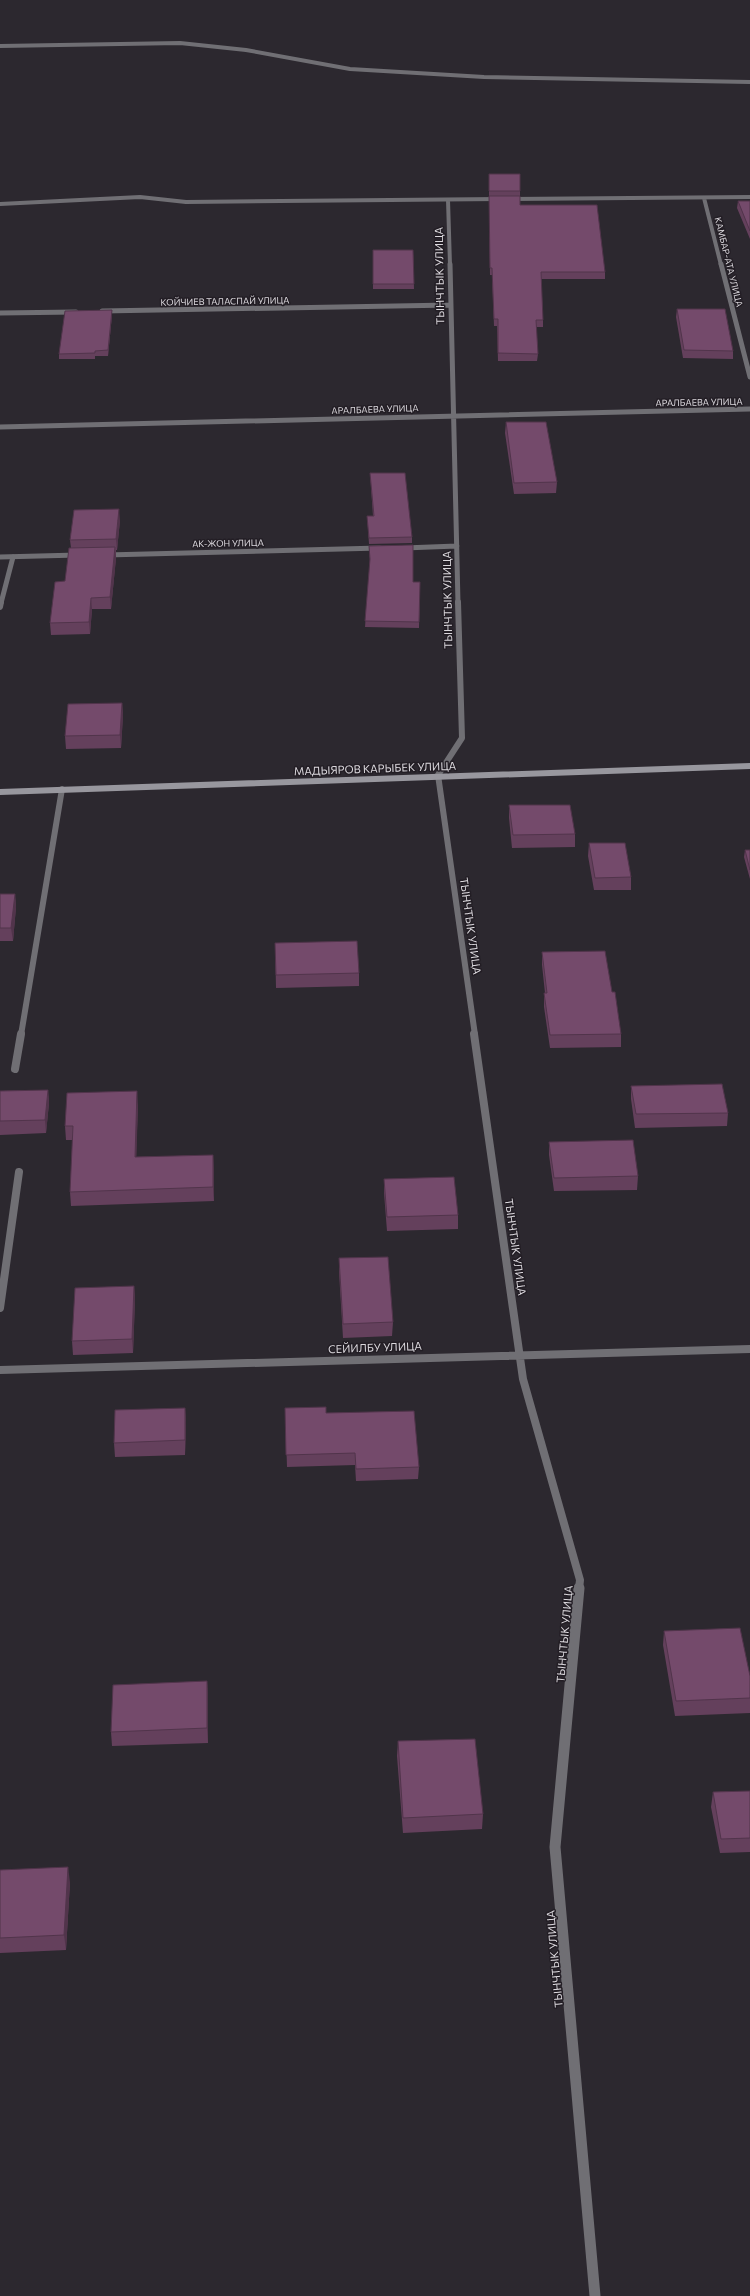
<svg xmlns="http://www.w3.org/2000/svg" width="750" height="2296" viewBox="0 0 750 2296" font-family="Commissioner,sans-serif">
<rect width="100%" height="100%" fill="#2c282f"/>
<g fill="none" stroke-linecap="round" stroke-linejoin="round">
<path stroke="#706f74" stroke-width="5" d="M1,603l12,-46"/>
<path stroke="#706f74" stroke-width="6" d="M0,607l1,-5
M21,1035l41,-246"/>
<path stroke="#706f74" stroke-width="8" d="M15,1069l6,-35"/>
<path stroke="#706f74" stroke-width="4" d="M0,46l180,-3 66,7 104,19 134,8 266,5
M704,198l17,67
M511,199l239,-2
M448,200l2,65
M0,204l140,-7 46,5 313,-3"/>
<path stroke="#706f74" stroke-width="5" d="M450,264l8,339
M721,264l29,113
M102,311l349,-6
M0,313l76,-1
M0,427l750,-18
M404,548l53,-2
M106,555l274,-7
M0,557l78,-2"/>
<path stroke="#706f74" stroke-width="6" d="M458,602l4,136 -24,37 37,260"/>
<path stroke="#706f74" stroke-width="8" d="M474,1034l49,345 57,201 -1,9
M0,1308l19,-136
M0,1370l750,-21"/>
<path stroke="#706f74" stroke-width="11" d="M579,1588l-24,259 40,449"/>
<path stroke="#98979e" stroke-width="6" d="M0,792l750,-26"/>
</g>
<path fill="#64405c" d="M489,174h31v22h-31z
M738,201h12v38l-13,-31z
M489,203l31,2 85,67v7h-64l2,41v7h-7l2,27 -1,7h-39l-1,-35h-3l-2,-51h-2z
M373,250h40l1,39h-41z
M677,309l56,42v8l-50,-1 -7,-41z
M112,315l-4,41h-13v3h-36v-5z
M506,422l51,60 -1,11 -42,1 -9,-61z
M370,473l42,64v6l-43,1 -2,-28h6z
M120,520l-3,30h-1v8l-5,51h-19l-2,25 -39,1 -1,-12 15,-42 6,-33 -1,-8z
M369,546l44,36h7l-1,46 -54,-1 5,-65z
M122,703l1,12 -2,33 -55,1 -1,-13z
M509,805l66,29v13l-63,1 -3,-30z
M589,843l42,34v13h-37l-6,-34z
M745,850h5v29l-6,-22z
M0,894h15l1,13 -3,34h-13z
M275,943l84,30v13l-83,2z
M542,952l70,40 9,42v13l-71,1 -6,-41v-14h1l-3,-28z
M631,1086l97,27 -1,13 -92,2 -4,-29z
M48,1090l1,13 -3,30 -46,2v-44z
M138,1105l-2,52 77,-2 1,46 -143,5 -1,-14 3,-52h-7l-1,-14z
M549,1142l89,34 -1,14 -83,1 -5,-36z
M384,1179l74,36v14l-71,2 -3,-38z
M339,1258l54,64 -1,14 -49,2 -4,-66z
M134,1286l1,14 -2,53 -60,2 -1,-14z
M185,1408l1,14 -1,33 -70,2 -1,-14z
M285,1408l41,5 93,54 -1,12 -62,2 -1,-16 -68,2z
M664,1631l86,45v37l-75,3 -12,-71z
M207,1681l1,15v47l-96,3 -1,-14z
M398,1741l85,73 -1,15 -79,4 -6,-77z
M750,1791v61l-30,1 -9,-46 2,-15z
M0,1870l70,12 -4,68 -66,3z"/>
<path fill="#51344b" d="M112,310v5l-4,41v-6z
M119,509l1,11 -3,30 -1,-11z
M115,547l1,11 -5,51 -1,-12z
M91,598l1,11 -2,25 -1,-12z
M122,703l1,12 -2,33 -1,-13z
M15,894l1,13 -3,34 -2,-13z
M48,1090l1,13 -3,30 -1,-13z
M137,1091l1,14 -2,66 -1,-14z
M213,1155l1,13v33l-1,-14z
M134,1286l1,14 -2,53 -1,-14z
M185,1408l1,14 -1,33z
M207,1681l1,15v47l-1,-15z
M68,1867l2,15 -4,68 -2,-15z"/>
<path fill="#744a6b" stroke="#51344b" d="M489,174h31v17h-31z
M489,196h31v9h77l8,67h-64l2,48h-7l2,34 -40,-1v-34h-4l-2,-51h-2z
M738,201h12v30z
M373,250h40l1,34h-41z
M677,309h48l8,42 -49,-1z
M112,310l-4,40 -13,1v2l-36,1 6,-43z
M506,422h40l11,60 -43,1z
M370,473h35l7,64 -43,1 -2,-22h7z
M119,509l-3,30 -46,1 4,-30z
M413,545v37h7l-1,40 -54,-1 5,-62 -1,-13z
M115,547l-5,50 -19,1 -2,24 -39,1 5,-41 10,-1 4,-33z
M122,703l-2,32 -55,1 3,-32z
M509,805h61l5,29 -62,1z
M589,843h36l6,34 -36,1z
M745,850h5v20z
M0,894h15l-4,34h-11z
M357,941l2,32 -83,2 -1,-32z
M605,951l7,41h3l6,42 -71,1 -6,-42h3l-5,-41z
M722,1084l6,29 -92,1 -5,-28z
M48,1090l-3,30 -45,1v-30z
M137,1091l-2,66 78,-2v32l-143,5 3,-66h-8l2,-33z
M633,1140l5,36 -84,2 -5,-36z
M454,1177l4,38 -71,2 -3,-38z
M388,1257l5,65 -50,2 -4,-66z
M134,1286l-2,53 -60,2 3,-53z
M326,1407v6l88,-2 5,56 -63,2 -1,-16 -69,2 -1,-47z
M185,1408v32l-71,3 1,-33z
M740,1628l10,48v22l-74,3 -12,-70z
M207,1681v47l-96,4 2,-47z
M475,1739l8,75 -80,4 -5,-77z
M750,1791v47l-29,1 -8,-47z
M68,1867l-4,68 -64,3v-68z"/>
<g text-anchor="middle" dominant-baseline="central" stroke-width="3" stroke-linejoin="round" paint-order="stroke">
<g font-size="9" fill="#dbd8dd" stroke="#231e25">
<text transform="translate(729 262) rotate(76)">КАМБАР-АТА УЛИЦА</text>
<text transform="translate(225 301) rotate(-1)">КОЙЧИЕВ ТАЛАСПАЙ УЛИЦА</text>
<text transform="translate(699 402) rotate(-1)">АРАЛБАЕВА УЛИЦА</text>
<text transform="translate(375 409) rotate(-2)">АРАЛБАЕВА УЛИЦА</text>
<text transform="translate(228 543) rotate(-1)">АК-ЖОН УЛИЦА</text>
</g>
<g font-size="11" fill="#dbd8dd" stroke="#231e25">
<text transform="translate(439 276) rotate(-91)">ТЫНЧТЫК УЛИЦА</text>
<text transform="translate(447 600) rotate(-91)">ТЫНЧТЫК УЛИЦА</text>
<text transform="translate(375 768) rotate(-2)">МАДЫЯРОВ КАРЫБЕК УЛИЦА</text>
<text transform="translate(471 926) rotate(82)">ТЫНЧТЫК УЛИЦА</text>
<text transform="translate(516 1247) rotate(82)">ТЫНЧТЫК УЛИЦА</text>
<text transform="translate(375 1347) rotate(-2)">СЕЙИЛБУ УЛИЦА</text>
<text transform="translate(564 1634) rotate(-85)">ТЫНЧТЫК УЛИЦА</text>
<text transform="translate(554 1959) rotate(-95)">ТЫНЧТЫК УЛИЦА</text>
</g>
</g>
</svg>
